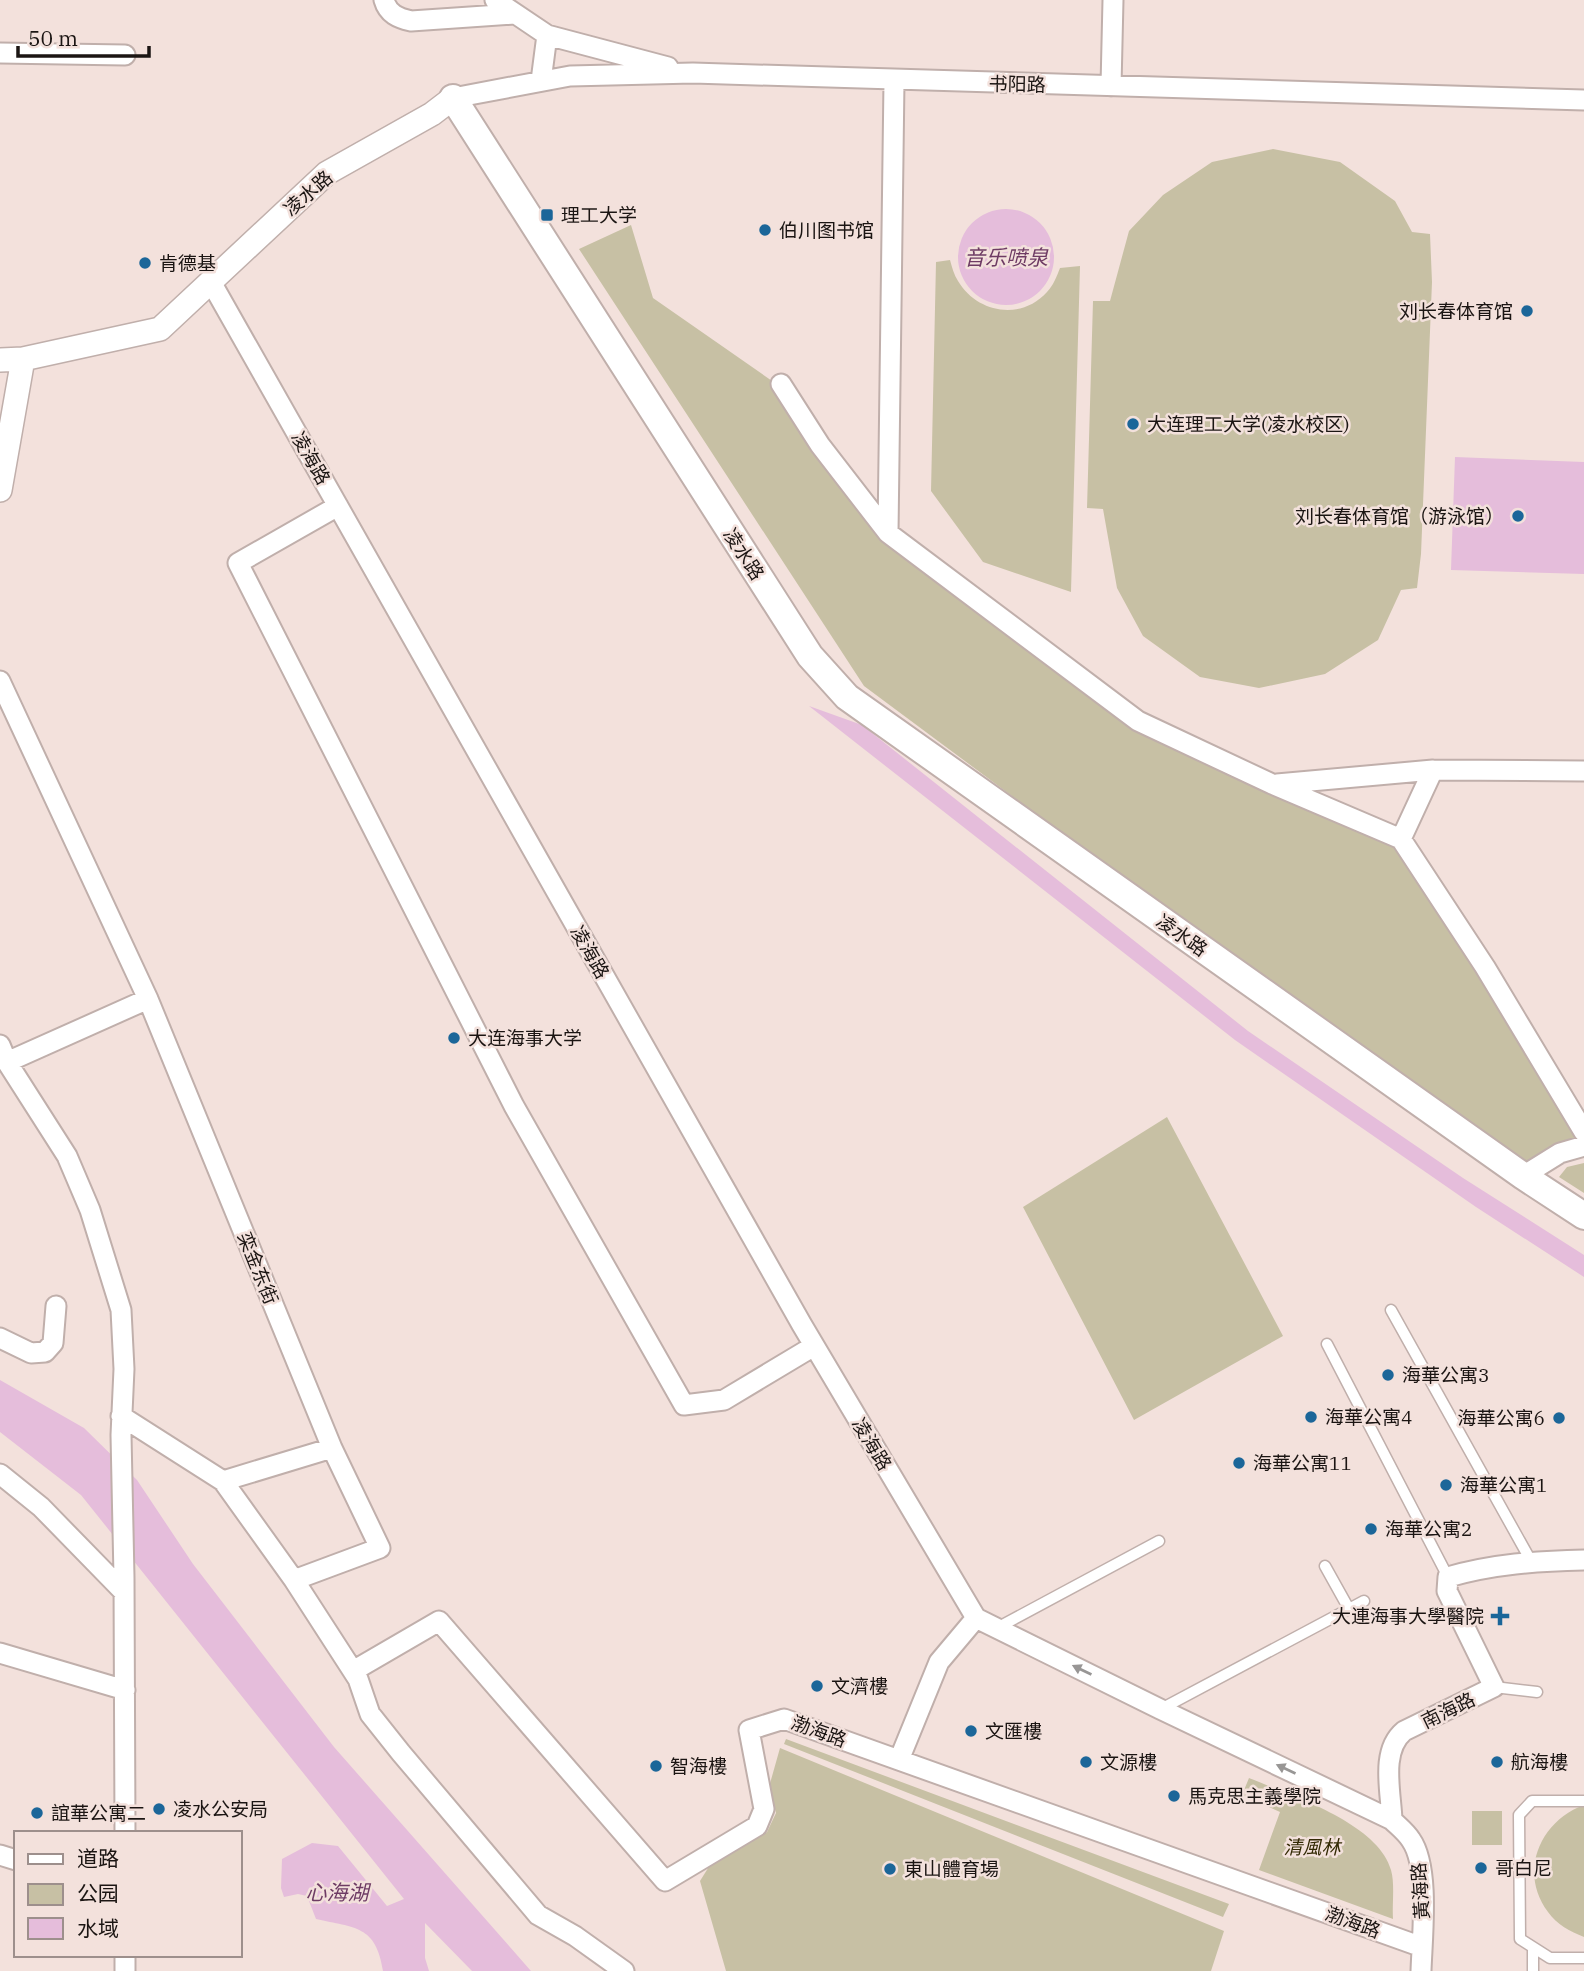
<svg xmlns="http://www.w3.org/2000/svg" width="1584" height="1971" viewBox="0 0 1584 1971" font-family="'IBM Plex Serif','Noto Sans SC',serif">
<rect width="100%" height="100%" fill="#f3e1dc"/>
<path fill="#c7c0a4" d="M1273,149l67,13 55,39 17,31 18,2 2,48 -11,272 -4,34 -16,2 -23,50 -53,34 -66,14 -59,-11 -57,-41 -26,-48 -14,-79 -16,-1 6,-207h17l19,-70 34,-36 49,-33z
M631,225l22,73 132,92 103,143 250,188 263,118 183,307 -61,30 -659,-490 -285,-437z
M950,260c2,7 4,15 8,21 19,32 63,40 89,11 6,-6 10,-16 13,-24l20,-2 -9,326 -88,-30 -52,-71 5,-229z
M1167,1117l116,219 -149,84 -111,-213z
M1584,1163v30l-25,-16 8,-10z
M786,1739l443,165 -6,13 -439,-173z
M780,1748l444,183 -13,40h-485l-26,-90 15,-24 52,-25 9,-19 -7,-26z
M1249,1778c41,17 129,45 142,92 4,14 1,34 2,49l-134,-49 21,-58 -38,-17z
M1584,1805v132c-14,-6 -27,-12 -36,-25 -30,-40 -8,-91 36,-107z
M1472,1811h30v34h-30z"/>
<path fill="#e5bddb" d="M958 257a48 48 0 1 1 96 0a48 48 0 1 1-96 0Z
M1455,457l129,5v112l-133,-4z
M809,706l53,19 386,306 215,147 121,77v22l-108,-70 -241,-167z
M0,1380l84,48 53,52 56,84 141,183 197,224h-59l-47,-48v35l4,13h-46c-7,-46 -28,-43 -67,-52l-9,-23 -9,-2 -14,3 -3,-9 1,-29 30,-16 26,3 49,60 17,-7 -323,-404 -81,-63z"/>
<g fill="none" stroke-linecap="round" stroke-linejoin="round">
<g stroke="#c0afab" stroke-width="13">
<path id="service" d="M1391,1310l140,251
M1327,1344l121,233
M1325,1566l24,43
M997,1628l162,-87
M1494,1687l43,5
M1161,1709l203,-108
M1584,1801h-52l-13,14 1,124 30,19h34
M1533,1971v-23"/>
</g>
<g stroke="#c0afab" stroke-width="23">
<path id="minor" d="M384,0c4,14 14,18 27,21l104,-7
M495,0l52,35 121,32
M0,53l125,2
M541,81l6,-46
M894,81l-6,452 250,188 134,63 129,55 84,128 99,165
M1111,86l2,-86
M453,98l117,-22 123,-3 891,27
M211,282l591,1043 174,293
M781,384l39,61 68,88
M338,506l-100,57 276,543 170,299 40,-5 90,-54
M0,681l148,318 184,449 48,100 -86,32 -71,-99 -102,-65
M1277,784l156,-14
M1401,839l32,-69 151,1
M0,1045l7,17 60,94 23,54 31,100 3,59 -3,66 3,142 1,256
M7,1062l141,-63
M1523,1176l37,-23 24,-7
M0,1338l31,15 14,-1 8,-9 3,-37
M0,1474l41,33 83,85
M223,1481l109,-33
M294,1580l64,99 12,35 31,39 137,162 37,21 49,35
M976,1618l184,91 232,111c6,6 14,12 19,20 19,27 11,98 10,131
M0,1653l125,37
M353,1671l86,-50 226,260 92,-55 7,-17 -15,-79 35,-11 638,228
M899,1760l40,-98 37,-44
M1392,1820c-1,-28 -12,-69 12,-89l90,-44 -47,-96 1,-14c45,-13 89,-16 136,-17
M0,1855l16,5
M125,1955v16"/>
</g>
<g stroke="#c0afab" stroke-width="26">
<path id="tertiary" d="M0,360l23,-1 137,-30 167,-156 105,-59 21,-16
M0,490l23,-131"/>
</g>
<g stroke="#c0afab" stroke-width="30">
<path id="secondary" d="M453,98l357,558 37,41 676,479 61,40"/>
</g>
<use href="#service" stroke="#fff" stroke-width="10"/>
<use href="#minor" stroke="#fff" stroke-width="19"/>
<use href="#tertiary" stroke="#fff" stroke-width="23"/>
<use href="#secondary" stroke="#fff" stroke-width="26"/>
</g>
<defs><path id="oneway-solid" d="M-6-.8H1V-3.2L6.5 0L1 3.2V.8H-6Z" transform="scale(1.75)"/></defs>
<g fill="#989695">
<use href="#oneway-solid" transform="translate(1082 1670) rotate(-154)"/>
<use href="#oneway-solid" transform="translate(1286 1769) rotate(-155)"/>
</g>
<g fill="#1b6699" stroke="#f3e1dc" stroke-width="2.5">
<rect x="540" y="208" width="14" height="14" rx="3.5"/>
<circle cx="765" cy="230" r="7"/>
<circle cx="145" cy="263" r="7"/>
<circle cx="1527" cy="311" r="7"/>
<circle cx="1133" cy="424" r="7"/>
<circle cx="1518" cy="516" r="7"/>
<circle cx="454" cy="1038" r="7"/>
<circle cx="1388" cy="1375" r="7"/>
<circle cx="1311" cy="1417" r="7"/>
<circle cx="1559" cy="1418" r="7"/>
<circle cx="1239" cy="1463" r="7"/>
<circle cx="1446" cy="1485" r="7"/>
<circle cx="1371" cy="1529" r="7"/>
<path d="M1496.5 1605.5h7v7h7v7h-7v7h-7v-7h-7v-7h7z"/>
<circle cx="817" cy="1686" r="7"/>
<circle cx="971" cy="1731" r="7"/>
<circle cx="1086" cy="1762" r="7"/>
<circle cx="1497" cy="1762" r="7"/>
<circle cx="656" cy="1766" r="7"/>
<circle cx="1174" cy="1796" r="7"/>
<circle cx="159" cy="1809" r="7"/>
<circle cx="37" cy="1813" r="7"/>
<circle cx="1481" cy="1868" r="7"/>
<circle cx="890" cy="1869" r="7"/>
</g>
<g text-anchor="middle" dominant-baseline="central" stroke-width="5" stroke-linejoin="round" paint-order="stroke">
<g font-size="19" fill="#1b1513" stroke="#f3e1dc">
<text transform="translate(1017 84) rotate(1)">书阳路</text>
<text transform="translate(308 193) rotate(-41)">凌水路</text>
<text transform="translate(311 458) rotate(60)">凌海路</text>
<text transform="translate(744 554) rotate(57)">凌水路</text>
<text transform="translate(1182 935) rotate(35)">凌水路</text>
<text transform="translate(590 952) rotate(60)">凌海路</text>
<text transform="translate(258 1268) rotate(68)">栾金东街</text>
<text transform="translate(872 1444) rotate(59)">凌海路</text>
<text transform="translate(1448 1710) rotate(-26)">南海路</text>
<text transform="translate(819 1731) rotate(20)">渤海路</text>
<text transform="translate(1420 1891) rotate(-94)">黃海路</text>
<text transform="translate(1353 1922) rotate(20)">渤海路</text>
</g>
<g font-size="19" fill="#1b1513" stroke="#f3e1dc" text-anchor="start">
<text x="561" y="215">理工大学</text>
<text x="779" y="230">伯川图书馆</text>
<text x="159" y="263">肯德基</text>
<text x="1513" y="311" text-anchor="end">刘长春体育馆</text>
<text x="1147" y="424">大连理工大学(凌水校区)</text>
<text x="1504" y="516" text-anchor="end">刘长春体育馆（游泳馆）</text>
<text x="468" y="1038">大连海事大学</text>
<text x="1402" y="1375">海華公寓3</text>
<text x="1325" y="1417">海華公寓4</text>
<text x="1545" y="1418" text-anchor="end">海華公寓6</text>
<text x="1253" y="1463">海華公寓11</text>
<text x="1460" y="1485">海華公寓1</text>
<text x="1385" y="1529">海華公寓2</text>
<text x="1484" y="1616" text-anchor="end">大連海事大學醫院</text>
<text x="831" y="1686">文濟樓</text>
<text x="985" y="1731">文匯樓</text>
<text x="1100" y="1762">文源樓</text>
<text x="1511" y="1762">航海樓</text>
<text x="670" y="1766">智海樓</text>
<text x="1188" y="1796">馬克思主義學院</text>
<text x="173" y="1809">凌水公安局</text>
<text x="51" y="1813">誼華公寓二</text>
<text x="1495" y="1868">哥白尼</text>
<text x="904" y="1869">東山體育場</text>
</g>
<g font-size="19" font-style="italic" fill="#332a04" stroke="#f3e1dc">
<text x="1312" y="1847">清風林</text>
</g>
<g font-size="21" font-style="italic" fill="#6e3b64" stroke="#f3e1dc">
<text x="1006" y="257">音乐喷泉</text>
<text x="337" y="1892">心海湖</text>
</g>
</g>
<rect x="14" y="1831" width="228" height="126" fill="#f3e1dc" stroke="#9d8f8c" stroke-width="2"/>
<rect x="28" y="1854" width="35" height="10" fill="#ffffff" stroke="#9d8f8c" stroke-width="2"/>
<text x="77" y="1866" font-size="21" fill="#1b1513">道路</text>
<rect x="28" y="1884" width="35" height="21" fill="#c7c0a4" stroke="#9d8f8c" stroke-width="2"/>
<text x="77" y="1901" font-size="21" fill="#1b1513">公园</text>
<rect x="28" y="1918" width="35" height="21" fill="#e5bddb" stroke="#9d8f8c" stroke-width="2"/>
<text x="77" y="1936" font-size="21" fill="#1b1513">水域</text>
<path d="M18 46v10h131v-10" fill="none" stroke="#1b1513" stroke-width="3.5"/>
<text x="28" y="46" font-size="21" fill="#1b1513" stroke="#f3e1dc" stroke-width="5" paint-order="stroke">50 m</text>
</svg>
